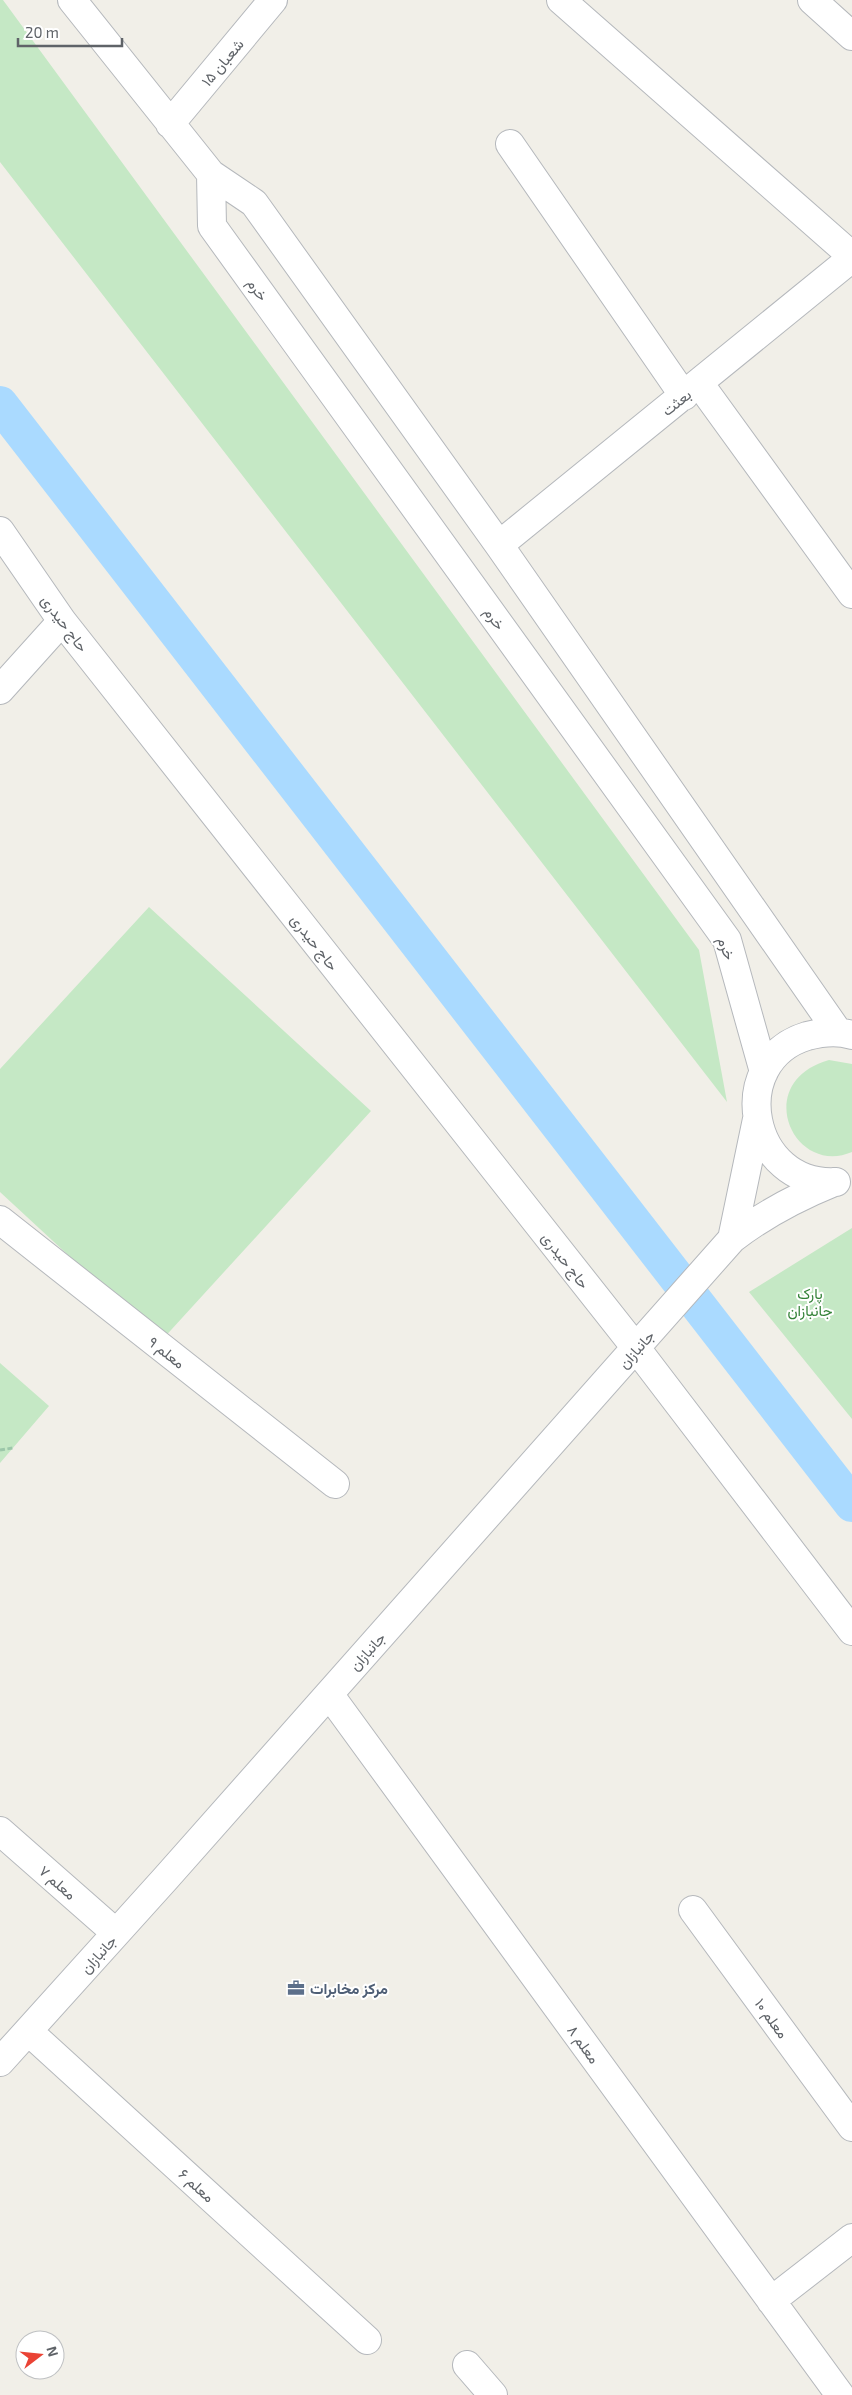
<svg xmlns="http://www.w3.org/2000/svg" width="852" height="2395" viewBox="0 0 852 2395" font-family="'Exo 2',Vazirmatn,sans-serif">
<rect width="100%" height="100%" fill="#f1efe8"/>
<path fill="#c5e8c5" d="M0,0h3l696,950 28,152 -727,-940z
M149,907l222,204 -210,230 -161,-149v-123z
M829,1060l23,4v88c-59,25 -101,-70 -23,-92z
M852,1228v191l-103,-127z
M0,1363l49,43 -49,57z"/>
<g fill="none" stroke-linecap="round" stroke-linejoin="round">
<path stroke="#aadaff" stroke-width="36" d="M0,404l852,1100"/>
<g stroke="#b5b8bc" stroke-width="30">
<path id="minor" d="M72,0l139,174 43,29 245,342 339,487
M561,0l291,256
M812,0l40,36
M170,124l103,-124
M510,144l174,252
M211,174l1,52 515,714 37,132
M699,383l153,211
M0,531l62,90 574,727 216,283
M499,545l353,-287
M0,690l62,-69
M836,1182c-87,5 -111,-121 -29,-146 15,-4 30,-6 45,-1
M0,1220l335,264
M732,1239l25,-120
M329,1694l511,701
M0,1831l116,102
M693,1910l159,217
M28,2031l339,309
M0,2062l166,-184 566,-639c32,-25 65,-42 102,-57
M771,2301l81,-63
M467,2365l26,30"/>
</g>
<path stroke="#9cc7a9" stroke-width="3" stroke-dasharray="5 2.5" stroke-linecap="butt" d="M0,1450l13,-2"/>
<use href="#minor" stroke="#fff" stroke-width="28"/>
</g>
<defs>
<g id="office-bare" transform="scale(1.35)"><path d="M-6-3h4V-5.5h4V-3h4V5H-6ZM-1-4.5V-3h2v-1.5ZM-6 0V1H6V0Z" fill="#5c6f8a" stroke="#fff" stroke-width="2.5" paint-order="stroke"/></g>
</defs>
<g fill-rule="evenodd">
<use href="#office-bare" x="296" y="1988"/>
</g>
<g text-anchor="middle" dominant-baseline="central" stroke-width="4" stroke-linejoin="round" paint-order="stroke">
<g font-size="15" fill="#5f6368" stroke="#fff">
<text transform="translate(222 62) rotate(-50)">۱۵ شعبان</text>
<text transform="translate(258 289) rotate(54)">خرم</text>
<text transform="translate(676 402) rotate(-39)">بعثت</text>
<text transform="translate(495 618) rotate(54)">خرم</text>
<text transform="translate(65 623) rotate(53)">حاج حیدری</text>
<text transform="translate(315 942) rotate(52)">حاج حیدری</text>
<text transform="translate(727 948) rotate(68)">خرم</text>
<text transform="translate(566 1260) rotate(52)">حاج حیدری</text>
<text transform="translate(636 1349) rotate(-48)">جانبازان</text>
<text transform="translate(167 1352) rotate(38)">معلم ۹</text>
<text transform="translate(367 1651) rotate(-48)">جانبازان</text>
<text transform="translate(58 1882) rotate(41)">معلم ۷</text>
<text transform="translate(98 1954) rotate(-48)">جانبازان</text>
<text transform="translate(772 2018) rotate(54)">معلم ۱۰</text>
<text transform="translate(584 2044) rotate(54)">معلم ۸</text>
<text transform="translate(197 2185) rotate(42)">معلم ۶</text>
</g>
<g font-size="15" fill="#348238" stroke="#fff">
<text x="810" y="1293">پارک<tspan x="810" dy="17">جانبازان</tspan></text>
</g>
<g font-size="15" font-weight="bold" fill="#4e5e75" stroke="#fff" text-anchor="start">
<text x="310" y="1988">مرکز مخابرات</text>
</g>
</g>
<g transform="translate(40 2355) rotate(74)"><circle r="24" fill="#ffffff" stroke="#bfc1c3"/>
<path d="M0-4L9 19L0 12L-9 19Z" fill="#ea4335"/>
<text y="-8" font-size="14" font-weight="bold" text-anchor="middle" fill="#5f6368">N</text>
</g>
<path d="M18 38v8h104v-8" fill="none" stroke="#5f6368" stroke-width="2.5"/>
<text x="25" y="38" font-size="15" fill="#5f6368" stroke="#ffffff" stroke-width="4" paint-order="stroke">20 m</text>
</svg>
